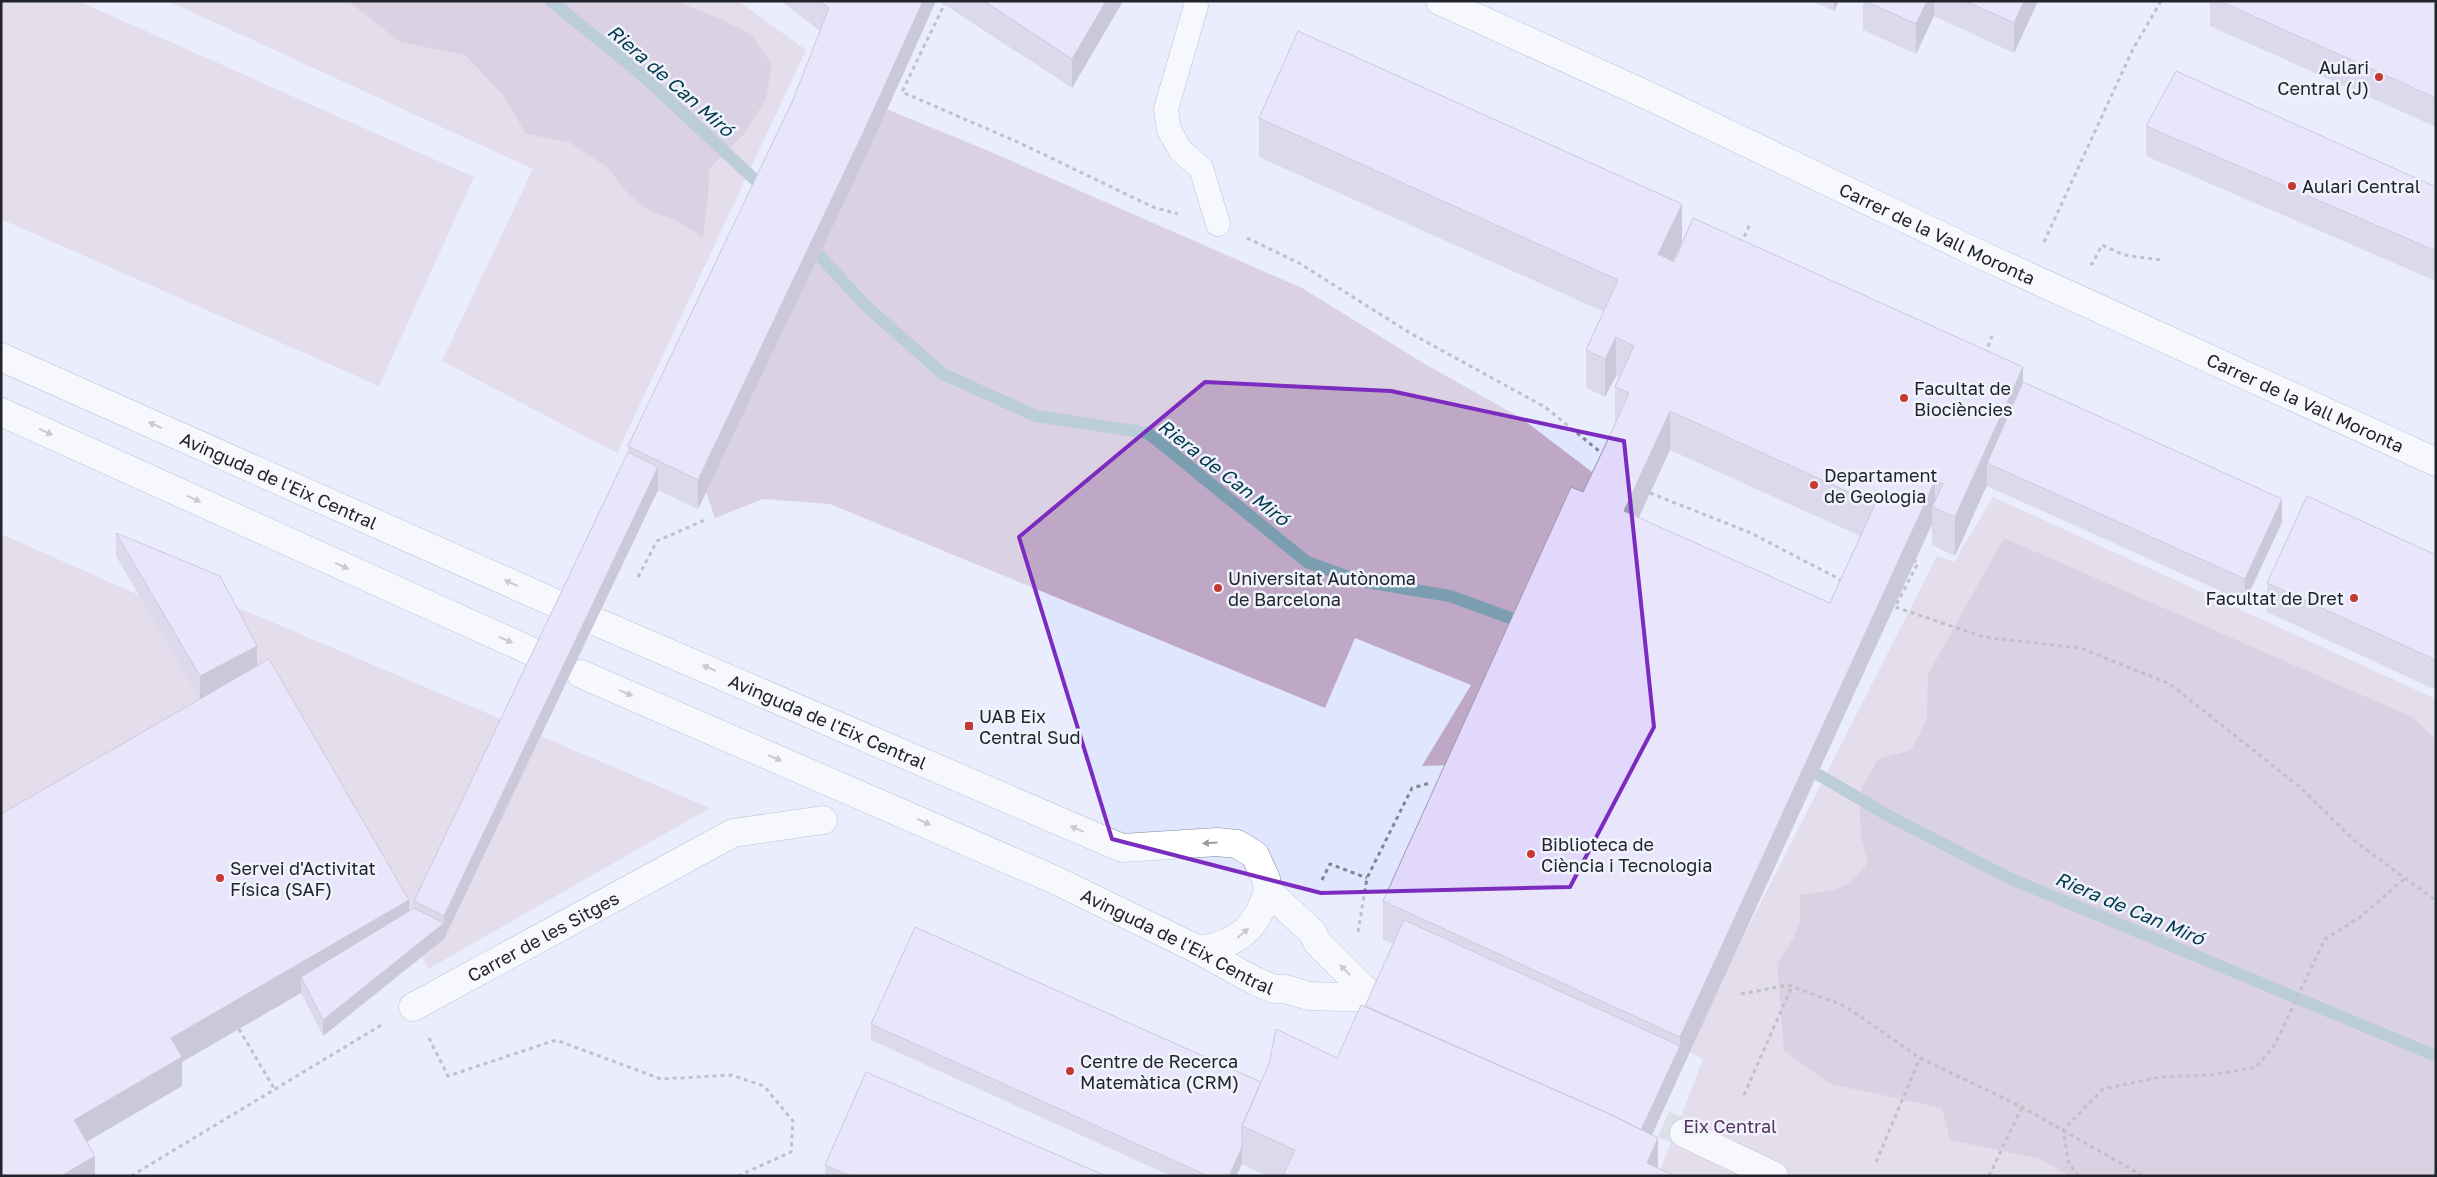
<svg xmlns="http://www.w3.org/2000/svg" width="2437" height="1177" viewBox="0 0 2437 1177" font-family="'Golos Text',sans-serif">
<rect width="100%" height="100%" fill="#f0f3fc"/>
<path fill="#e0e6fe" d="M1,1h2435v1175h-2435z"/>
<path fill="#d4c3d8" d="M1,1h77l396,176 -95,209 -378,-167z
M168,1h570l68,49 -189,403 -175,-92 91,-192z
M1993,497l443,202v477h-778l45,-117 -17,-9 251,-494 17,6z
M1,534l140,62 79,4 490,208 -282,161 -19,-39 -408,-87z"/>
<path fill="#bfa8c5" d="M348,1h328l42,17 33,16 21,31 -6,34 -22,35 -35,35 -1,29 -5,39 -25,-16 -30,-11 -20,-16 -21,-27 -38,-25 -43,-8 -23,-39 -38,-40 -65,-13z
M874,104l117,48 311,136 121,75 98,55 96,73 -141,273 -54,2 49,-81 -116,-47 -30,70 -495,-204 -67,-5 -48,19 -14,-41z
M2004,538l408,179 24,23v436h-367l-28,-17 -91,-19 -8,-32 -111,-24 -47,-33 -7,-87 17,-27 6,-16v-26c32,-4 49,-4 68,-33l-7,-26 -2,-42 19,-35 33,-9 16,-31 1,-45z"/>
<g fill="none" stroke-linecap="round" stroke-linejoin="round">
<path stroke="#7b9fb0" stroke-width="12" d="M551,1l90,73 124,115
M819,255l46,50 78,69 93,42 112,17 159,129 53,19 90,15 77,28
M1819,775l70,41 122,63 425,177"/>
<path stroke="#c7cad2" stroke-width="28" stroke-dasharray="28 14" stroke-linecap="butt" d="M1625,1107l59,26"/>
<g stroke="#83889d" stroke-width="25">
<path id="lane" d="M1195,1l1,5 -30,103 3,21 12,21 20,17 17,56"/>
</g>
<g stroke="#83889d" stroke-width="29">
<g id="street">
<path id="s1" d="M1440,1l211,96 326,156 459,209"/>
<path id="s2" d="M1,357l554,246"/>
<path d="M1,412l532,240"/>
<path id="s3" d="M599,623l523,225 95,-6 20,2 18,11 11,24 2,12 44,41 5,10 56,56"/>
<path id="s4" d="M581,674l474,206 144,70 56,31 19,8h11l24,7 64,2"/>
<path d="M1199,950c39,-6 57,-21 69,-59"/>
<path id="s5" d="M413,1007l320,-174 90,-13"/>
<path d="M1684,1133l90,43"/>
</g>
</g>
<path stroke="#83858e" stroke-width="3" stroke-dasharray="4 4" stroke-linecap="butt" d="M946,1l-44,91 120,52 131,63 25,7
M1247,238l52,25 111,70 135,74 59,48
M2044,242l89,-193 28,-48
M1741,244l9,-20
M2090,264h2l10,-19 22,10 37,5
M1985,354l7,-18
M1650,493l101,40 92,48
M1913,560l5,3 -23,44 89,30 96,11 90,36 131,104 55,54 80,59
M638,577l19,-36 48,-21
M1322,880l8,-16 37,14
M1358,932l9,-54 45,-90 18,-5
M1741,994l47,-9 57,21 75,52 102,49 121,69
M239,1029l36,61
M429,1038l19,38 108,-36 105,39 70,-4 33,11 29,35 -2,31 -53,24
M1744,1095l48,-109
M1876,1162l44,-104
M131,1176l252,-152
M1989,1176l33,-69
M2079,1176l-10,-12 -6,-34 40,-41 57,-12 53,-2 43,-8 18,-21 51,-107 34,-21 45,-39"/>
<use href="#lane" stroke="#fff" stroke-width="24"/>
<use href="#street" stroke="#fff" stroke-width="28"/>
</g>
<path fill="#c2bad8" fill-rule="evenodd" d="M781,1h155l-73,162 -165,346 -40,-19 -214,449 -121,97 -22,-43 -119,69v24l-95,56 8,34h-94l199,-477 -84,-143v-23l141,132 152,246 5,-3v-7l214,-449v-6l165,-346 27,-69z
M939,1h184l-51,87z
M1812,1h27l-5,10z
M1863,1h175l-24,52 -80,-37 -18,38 -53,-24z
M2210,1h226v126l-226,-101z
M1259,118l423,124 -9,19 350,121 259,140 -37,80 -258,-116v-1l-32,71 -23,-11v-21l-280,611 6,33 17,8h-408l-25,-12 -6,12h-65l-300,-136v-16l390,58 76,-24 28,-52 28,-62 -10,-4v-39l200,-409 32,-69v-36l4,-10 -3,-1 -11,21 -19,-9v-38l18,-38 -345,-155zM1670,450l190,86 -30,67 -191,-85z
M2146,126l290,61v94l-290,-125z
M2436,555v135l-169,-78v-29z
M825,1165l281,11h-281z"/>
<path fill="#9e97b0" d="M923,1h13l-73,162 -165,346v-29z
M1106,1h17l-51,87v-29z
M1834,1h5l-5,10z
M1927,1h7v15l-18,38v-30z
M2024,1h14l-24,52v-30z
M1682,204v38l-24,51v-39z
M1616,337v39l-11,21v-38z
M2023,367v38l-36,58v22l-32,71v-39z
M1670,411v39l-46,99v-38z
M658,467v23l-214,449 -121,97v-16l121,-97v-7z
M1935,481v27l-3,-1v17l-294,641v-29l42,-90v-9z
M2282,499v23l-37,80v-23z
M257,646v23l-57,30v-23z
M409,900v30l-108,47v16l-119,69v24l-108,63v-29l97,-82z
M1658,1138v38l-11,-13z
M1242,1147v17l-6,12h-7z
M95,1156v20h-34z"/>
<path fill="#e1d8fb" stroke="#9e97b0" fill-rule="evenodd" d="M820,1h103l-60,132 -165,347 -70,-34 165,-346 36,-92z
M984,1h122l-34,58z
M1865,1h62l-11,23z
M1966,1h58l-10,22z
M2220,1h216v97z
M1298,31l384,173 -24,50 16,8 19,-44 330,149 -68,150 -23,-10 11,-23 -8,-3 -255,556 -297,-136 188,-414 12,5 22,-46 24,-53 -14,-6 19,-41 -18,-9 -11,22 -19,-9 32,-70 -359,-162zM1670,411l205,93 -45,99 -206,-92z
M2176,71l260,116v64l-290,-125z
M2023,382l259,117 -37,80 -258,-116z
M628,452l30,15 -214,449 -30,-15z
M2307,496l129,59v105l-169,-77z
M116,533l104,43 37,70 -57,30z
M269,659l140,241 -238,138 11,19 -108,63 21,36 -34,20h-60v-362z
M414,908l30,15 -121,97 -22,-43z
M1404,920l276,126 -39,84 -29,-15 -247,-109z
M915,927l346,155 -19,44v21l-13,29h-21l-337,-152z
M1361,1005l251,110 46,23 -11,25 28,13h-392l12,-26 -53,-24 27,-62 7,-35 61,29z
M866,1072l240,104h-256l-25,-11z"/>
<defs><path id="oneway-solid" d="M-6-.8H1V-3.2L6.5 0L1 3.2V.8H-6Z" transform="scale(1.25)"/></defs>
<g fill="#9c9ca0">
<use href="#oneway-solid" transform="translate(155 425) rotate(-156)"/>
<use href="#oneway-solid" transform="translate(46 432) rotate(24)"/>
<use href="#oneway-solid" transform="translate(194 499) rotate(24)"/>
<use href="#oneway-solid" transform="translate(342 566) rotate(24)"/>
<use href="#oneway-solid" transform="translate(511 583) rotate(-156)"/>
<use href="#oneway-solid" transform="translate(506 640) rotate(24)"/>
<use href="#oneway-solid" transform="translate(709 668) rotate(-157)"/>
<use href="#oneway-solid" transform="translate(626 693) rotate(23)"/>
<use href="#oneway-solid" transform="translate(775 758) rotate(23)"/>
<use href="#oneway-solid" transform="translate(924 822) rotate(24)"/>
<use href="#oneway-solid" transform="translate(1077 829) rotate(-157)"/>
<use href="#oneway-solid" transform="translate(1210 843) rotate(177)"/>
<use href="#oneway-solid" transform="translate(1243 933) rotate(-41)"/>
<use href="#oneway-solid" transform="translate(1345 970) rotate(-135)"/>
</g>
<path d="M0 0H2437V1177H0ZM1205,382l186,9 233,50 30,286 -84,160 -249,6 -209,-54 -93,-302z" fill="#f0f3fc" fill-opacity=".55" fill-rule="evenodd"/>
<path fill="none" stroke="#7b2cbf" stroke-width="4" stroke-linejoin="round" d="M1205,382l186,9 233,50 30,286 -84,160 -249,6 -209,-54 -93,-302z"/>
<g fill="#c63832" stroke="#f0f3fc" stroke-width="2">
<circle cx="2379" cy="77" r="5"/>
<circle cx="2292" cy="186" r="5"/>
<circle cx="1904" cy="398" r="5"/>
<circle cx="1814" cy="485" r="5"/>
<circle cx="1218" cy="588" r="5"/>
<circle cx="2354" cy="598" r="5"/>
<rect x="964" y="721" width="10" height="10" rx="2.5"/>
<circle cx="1531" cy="854" r="5"/>
<circle cx="220" cy="878" r="5"/>
<circle cx="1070" cy="1071" r="5"/>
</g>
<g text-anchor="middle" dominant-baseline="central" stroke-width="5" stroke-linejoin="round" paint-order="stroke">
<g font-size="18" fill="#22242c" stroke="#f0f3fc" text-anchor="start">
<text x="2369" y="67" text-anchor="end">Aulari<tspan x="2369" dy="21">Central (J)</tspan></text>
<text x="2302" y="186">Aulari Central</text>
<text x="1914" y="388">Facultat de<tspan x="1914" dy="21">Biociències</tspan></text>
<text x="1824" y="475">Departament<tspan x="1824" dy="21">de Geologia</tspan></text>
<text x="1228" y="578">Universitat Autònoma<tspan x="1228" dy="21">de Barcelona</tspan></text>
<text x="2344" y="598" text-anchor="end">Facultat de Dret</text>
<text x="979" y="716">UAB Eix<tspan x="979" dy="21">Central Sud</tspan></text>
<text x="1541" y="844">Biblioteca de<tspan x="1541" dy="21">Ciència i Tecnologia</tspan></text>
<text x="230" y="868">Servei d'Activitat<tspan x="230" dy="21">Física (SAF)</tspan></text>
<text x="1080" y="1061">Centre de Recerca<tspan x="1080" dy="21">Matemàtica (CRM)</tspan></text>
</g>
<g font-size="18" fill="#22242c" stroke="#f0f3fc">
<text stroke="none"><textPath href="#s1" startOffset="549">Carrer de la Vall Moronta</textPath></text>
<text stroke="none"><textPath href="#s1" startOffset="954">Carrer de la Vall Moronta</textPath></text>
<text stroke="none"><textPath href="#s2" startOffset="304">Avinguda de l'Eix Central</textPath></text>
<text stroke="none"><textPath href="#s3" startOffset="249">Avinguda de l'Eix Central</textPath></text>
<text stroke="none"><textPath href="#s5" startOffset="148">Carrer de les Sitges</textPath></text>
<text stroke="none"><textPath href="#s4" startOffset="654">Avinguda de l'Eix Central</textPath></text>
</g>
<g font-size="18" fill="#54345c" stroke="#f0f3fc">
<text x="1730" y="1126">Eix Central</text>
</g>
<g font-size="19" font-style="italic" fill="#03394d" stroke="#f0f3fc">
<text transform="translate(671 80) rotate(41)">Riera de Can Miró</text>
<text transform="translate(1224 472) rotate(38)">Riera de Can Miró</text>
<text transform="translate(2130 908) rotate(23)">Riera de Can Miró</text>
</g>
</g>
<rect width="2437" height="1177" fill="none" stroke="#22242c" stroke-width="5"/>
</svg>
